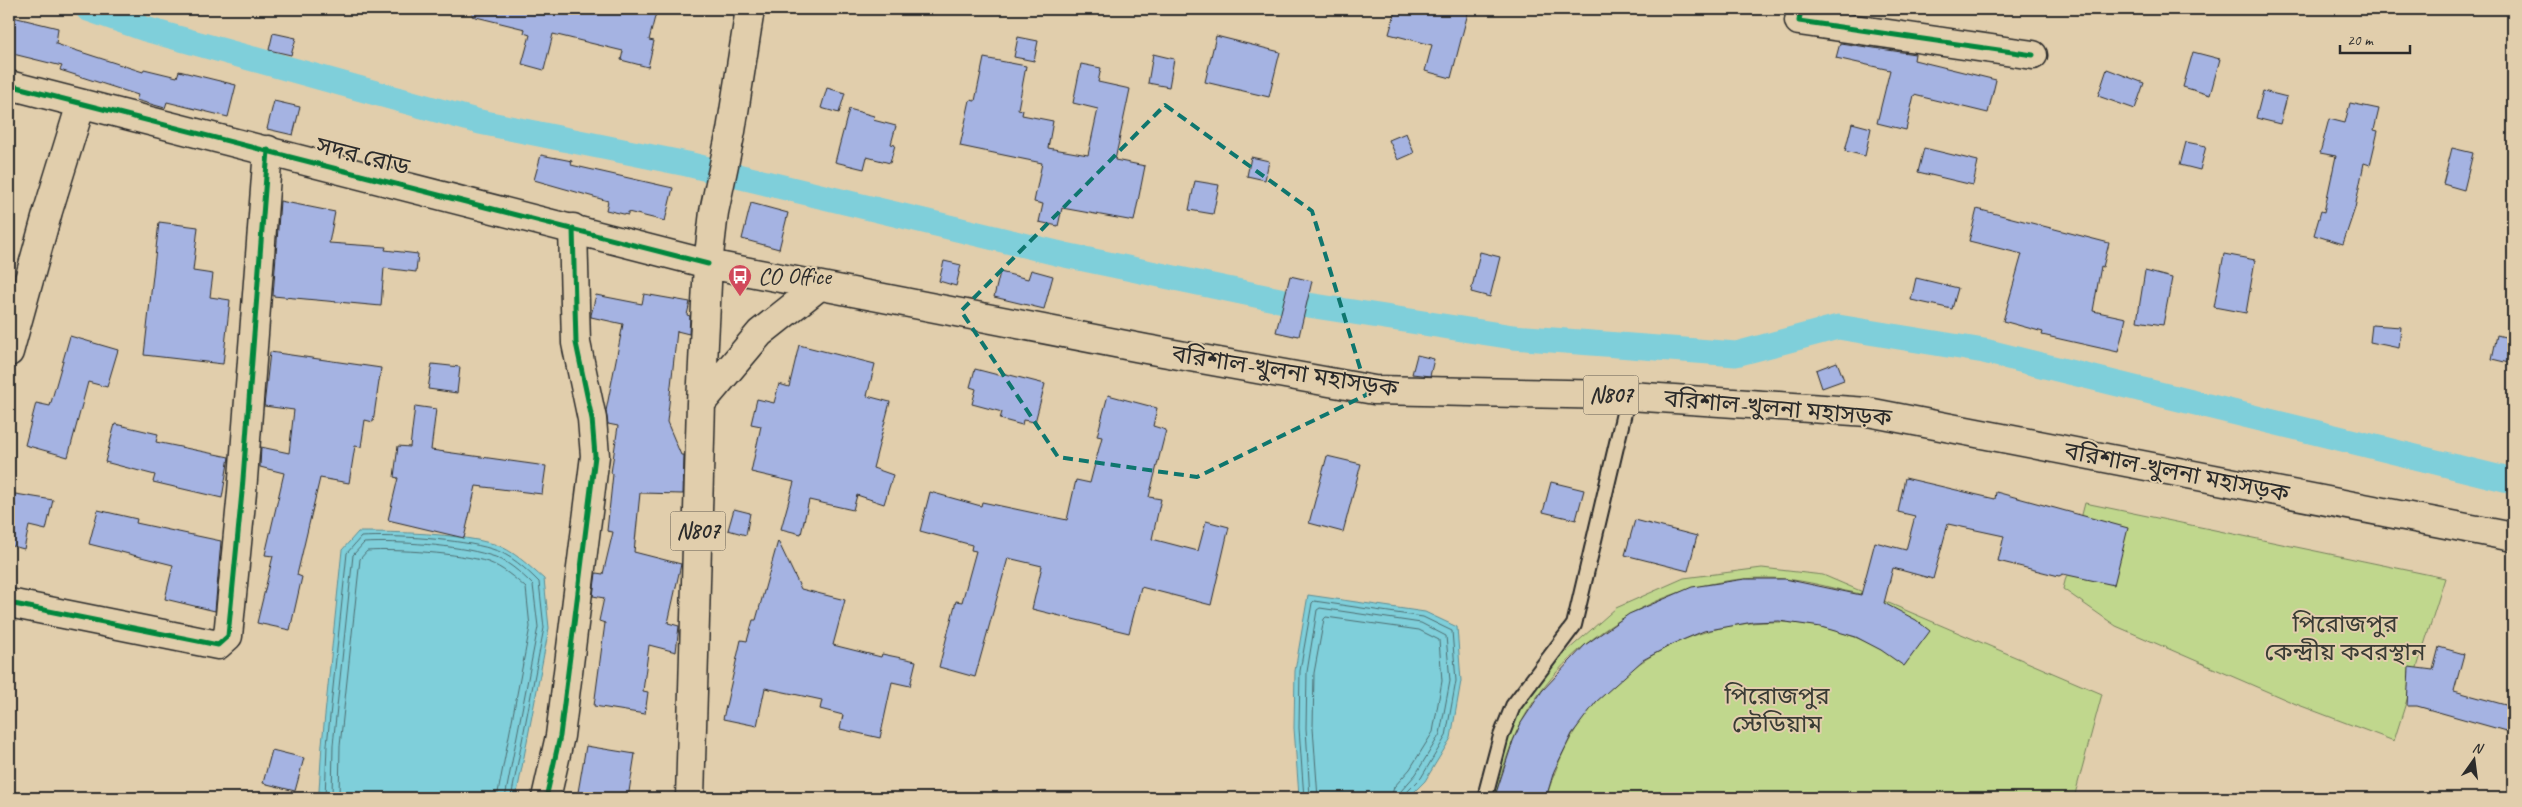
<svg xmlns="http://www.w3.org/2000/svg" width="2522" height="807" viewBox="0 0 2522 807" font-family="Caveat,'Noto Sans Bengali',sans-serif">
<rect width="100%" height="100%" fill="#e1ceac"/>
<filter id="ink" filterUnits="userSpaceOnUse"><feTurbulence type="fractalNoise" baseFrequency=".02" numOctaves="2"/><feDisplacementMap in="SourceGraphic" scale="10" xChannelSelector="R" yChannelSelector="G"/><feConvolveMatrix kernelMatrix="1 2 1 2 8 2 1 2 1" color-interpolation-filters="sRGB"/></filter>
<g filter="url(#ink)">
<path fill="#c0d78d" stroke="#76815c" d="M2085,503l360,75 -51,163 -98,-37 -180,-78 -53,-37z
M1762,568l61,7 279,119 -28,104h-528c11,-35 25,-68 50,-96 60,-68 154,-96 241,-71 24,7 48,18 67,35l25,-35c-19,-11 -39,-25 -59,-34 -10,-4 -22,-5 -33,-8 -23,-6 -48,-11 -71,-11 -99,0 -200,58 -246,147 -11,21 -17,45 -24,68l20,5h-27l27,-86 43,-54 57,-50 68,-30z"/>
<path fill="#7fcfda" stroke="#5d8d94" d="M358,532c40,0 98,1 136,12 19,6 35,22 50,35l5,49 -33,170h-195l-2,-7 3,-47 20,-194z
M1308,595l117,17 32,15 4,54 -10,57 -26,43 -17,17h-108l-1,-2 -5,-68 1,-57z"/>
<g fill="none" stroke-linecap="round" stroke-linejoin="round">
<path stroke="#4d6d71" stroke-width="1" d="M325,798l2,-53 20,-192 14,-16c34,-2 99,2 131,12 18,5 34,20 47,33l5,46 -33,170
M332,798l1,-53 20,-190 11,-12c35,-2 92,2 125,12 17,4 32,18 44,30l5,42 -33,171
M339,798l1,-52 20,-187 7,-8c29,-2 93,2 121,11 14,5 27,16 38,26l4,39 -33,171
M1304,798l-5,-70 1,-57 12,-68 2,-2 109,16 29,14 4,50 -10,55 -25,42 -15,15 -1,5
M1310,798l-4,-70 1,-56 10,-62 3,-2 101,15 25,13 4,45 -10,53 -24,40 -15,17 -2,7
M1318,798l-5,-70 1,-55 10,-54 2,-2 93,13 20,10 3,41 -9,51 -23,37 -16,18 -3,11"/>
<path stroke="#7fcfda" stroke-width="25" d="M88,9l57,20 335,93 207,42 378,91 224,47 224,35 223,17 102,-27 146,24 529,130"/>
</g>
<path fill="#a5b3e2" stroke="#2b2b2b" d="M473,9h141l23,5 1,-5h19l-8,31 5,1 -6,26 -27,-7 2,-9 -70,-17 -9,36 -22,-6 8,-29 -6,-2 1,-4 -53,-13z
M1396,9h73l-18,69 -26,-7 7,-26 -43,-11z
M9,16l49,12 -2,16 87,28 1,-3 33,8 2,-6 57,14 -8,32 -61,-15 -2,6 -29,-8 2,-5 -78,-25 2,-4 -53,-13z
M273,33l23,5 -5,17 -22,-5z
M1216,36l64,16 -11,45 -64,-15z
M1018,37l20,4 -4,20 -20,-4z
M1840,43l75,11 -1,6 82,20 -8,33 -74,-18 -8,35 -29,-7 13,-53 -54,-12z
M2193,52l27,7 -10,36 -27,-8z
M1153,54l21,5 -5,28 -21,-4z
M984,58l42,8 -8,43 5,1 -1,5 31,6 -5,27 40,7 10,-46 -25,-6 8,-39 20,4 -3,14 32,7 -15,71 30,6 -11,55 -72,-13 -4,18 -19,-4 4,-18 -9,-2 8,-39 -82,-17 10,-46 5,1z
M2107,69l37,14 -9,26 -37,-13z
M827,88l18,5 -6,20 -18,-5z
M2263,91l24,6 -7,27 -24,-6z
M274,101l26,6 -7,28 -26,-6z
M2350,103l29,6 -5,21 4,1 -8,34 -6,-2 -9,45 -12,36 -29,-9 7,-24 3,1 12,-56 -16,-3 9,-34 16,4z
M849,109l25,7 -1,4 23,6 -5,18 4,1 -5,18 -23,-6 -3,12 -29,-7z
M1852,123l19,5 -6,28 -20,-5z
M1406,133l8,20 -16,7 -9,-20z
M2186,142l20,4 -6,24 -20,-5z
M1924,148l54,13 -5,24 -55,-13z
M2452,148l21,5 -9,37 -21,-6z
M541,155l31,6 -1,4 102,23 -8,33 -37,-9v3l-22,-5 2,-9 -74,-21z
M1251,157l18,4 -4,19 -18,-4z
M1195,181l24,4 -6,29 -24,-4z
M280,201l55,11 -6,31 57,4 -1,3 33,4 -2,18 -32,-4 -3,38 -108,-10z
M751,203l37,10 -9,36 -37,-10z
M1977,209l132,34 -6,24 -2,-1 -8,45 33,7 -8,34 -76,-17 1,-3 -40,-11 19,-67 -53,-13z
M159,222l39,5 -5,44 20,3 -3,23 20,3 -7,64 -79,-9z
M1480,252l20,5 -10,40 -19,-5z
M2224,254l31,6 -9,53 -32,-6z
M944,261l17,4 -5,21 -17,-5z
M1031,270l22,6 -9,33 -50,-12 6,-25 28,7z
M2145,271l27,7 -9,47 -26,-4z
M1290,276l22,5 -13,55 -5,-1v1l-18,-4z
M1916,278l42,10 -6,21 -41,-9z
M644,294l46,8 -3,13 3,1 -1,18 -12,-3 -10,91 14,33h3l-1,39 -43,-1 -6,59 47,12 -13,59 11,3 -3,26 -27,-7 -6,46 5,1 -3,22 -51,-8 11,-83 -6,-2 5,-23 -11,-2 3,-23 7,1 10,-42 -6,-1 6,-57 -2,-1 7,-47 -10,-2 -2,-13 17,-87 -32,-7v-2l5,-20 46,9z
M2372,325l29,2 -2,21 -29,-6z
M2497,335l16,4v25l-21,-5z
M70,336l48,14 -11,37 -19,-5 -20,75 -43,-12 11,-42 14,3z
M799,345l76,19 -8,32 23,6 -17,66 20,7 -9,29 -27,-9 -4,15 -44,-10 -8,34 -20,-5 13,-47 -43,-10 10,-46 -10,-2 6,-25 17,4 5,-19 10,3z
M270,352l111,16 -8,54 -8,-2 -4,27 -6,-1 -6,37 -29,-5 -23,97 5,2 -12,53 -33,-7 16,-67 -8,-1 19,-82 -24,-6 1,-20 28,6 5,-43 -30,-4z
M1417,355l17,4 -4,17 -18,-2z
M1837,362l7,18 -22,8 -6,-18z
M432,364l28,3 -3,26 -29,-4z
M975,369l27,7v-3l43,11 -10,38 -12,-2 -1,5 -22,-6 2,-7 -30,-8 4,-15 -6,-2z
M1108,395l49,13 -4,18 13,4 -17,67 12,2 -9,40 46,12 8,-30 23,6 -18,78 -70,-18 -12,46 -97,-24 10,-43 -34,-8 -33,119 -36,-10 17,-66 6,1 14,-51 -5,-1 1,-5 -52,-14 10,-39 51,14 1,-4 85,18 9,-40 14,3 12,-46 -5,-1z
M415,406l21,3 -5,41 115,16 -4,28 -66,-8 -12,52 -76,-18 10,-42 -4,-1 4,-31 12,1z
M115,424l43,10 -2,8 73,15 -7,41 -69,-16 2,-7 -50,-13z
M1327,456l34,8 -18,68 -34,-9z
M1905,478l90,21 1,-7 132,36 -14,57 -51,-11 -4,2 -61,-15 6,-25 -56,-12 -15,55 -40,-11 -9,35 32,17 14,11 -26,35 -23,-16 -25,-13 -35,-10 -42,-6 -26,1 -49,9 -31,13 -30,16 -47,42 -24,32 -18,37 -8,27h-30l-20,-5 17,-52 8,-18 21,-32 43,-46 44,-31 63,-27 53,-8h40l76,16 14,-53 31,8 9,-34 -17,-4z
M1551,482l33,8 -8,30 -33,-8z
M9,493l44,7 -7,30 -17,-4 -5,23 -15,-4z
M734,509l16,4 -4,22 -18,-5z
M98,510l39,9 -1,4 85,18 -6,70 -50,-12 8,-34 -84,-21z
M1635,520l62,16 -9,35 -63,-16z
M778,541l23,48 44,11 -12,45 48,12 1,-3 34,7 -6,25 -18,-4 -12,56 -40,-9 3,-14 -23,-6 2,-9 -57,-12 -8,38 -34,-7 18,-79 6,1 6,-21h3z
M2439,647l25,7 -10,37 59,16v26l-96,-27h-10l2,-39 24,3z
M586,746l49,8 -7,44h-51z
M272,750l32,8 -9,33 -32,-8z"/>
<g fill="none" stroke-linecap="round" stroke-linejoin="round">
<g stroke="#2b2b2b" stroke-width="18">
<path id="lane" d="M1487,789l14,-53 12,-30 61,-81 54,-229"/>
</g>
<g stroke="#2b2b2b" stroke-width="31">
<path id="street" d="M1801,9l-2,12 234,34
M9,352l39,-141 33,-107
M9,603l209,42 10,-9 14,-144 26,-342
M546,798l14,-62 35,-280 -3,-37 -16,-76 -3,-115"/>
</g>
<g stroke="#2b2b2b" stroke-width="31">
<path id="secondary" d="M9,85l699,179 6,-52 17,-81 19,-122"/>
</g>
<g stroke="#2b2b2b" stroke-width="31">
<path id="highway" d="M701,403l59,-70 58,-46
M690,798l11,-395 7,-139 438,85 228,41 241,5 253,17 645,125"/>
</g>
<use href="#lane" stroke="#e1ceac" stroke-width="14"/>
<use href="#street" stroke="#e1ceac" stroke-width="28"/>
<use href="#secondary" stroke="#e1ceac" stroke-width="28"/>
<use href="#highway" stroke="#e1ceac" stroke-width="28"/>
<g stroke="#e1ceac" stroke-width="8">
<path id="cycleway" d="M1801,9l-2,12 234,34
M9,85l699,179
M9,603l209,42 10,-9 14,-144 26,-342
M546,798l14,-62 35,-280 -3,-37 -16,-76 -3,-115"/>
</g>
<use href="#cycleway" stroke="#00873e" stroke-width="5"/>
</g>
</g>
<path fill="none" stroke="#0f766e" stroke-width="4" stroke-dasharray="10 6" stroke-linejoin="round" d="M1165,105l147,106 56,183 -171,83 -139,-20 -97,-146z"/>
<defs>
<g id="bus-pin" transform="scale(1.25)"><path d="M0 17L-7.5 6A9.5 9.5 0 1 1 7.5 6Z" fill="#d1495b" stroke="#e1ceac"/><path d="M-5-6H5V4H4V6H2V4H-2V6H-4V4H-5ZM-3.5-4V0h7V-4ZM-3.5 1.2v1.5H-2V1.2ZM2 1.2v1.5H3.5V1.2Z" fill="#fff"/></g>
</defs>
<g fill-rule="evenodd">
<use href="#bus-pin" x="740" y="276"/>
</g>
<g text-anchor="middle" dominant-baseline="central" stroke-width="4" stroke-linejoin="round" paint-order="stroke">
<g fill="#e1ceac" stroke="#625c52" stroke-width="1">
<rect x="1583.5" y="375.5" width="55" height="39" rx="4"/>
<rect x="670.5" y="511.5" width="55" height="39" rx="4"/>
</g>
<g font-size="22" font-weight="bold" fill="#2b2b2b">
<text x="1611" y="395">N807</text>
<text x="698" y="531">N807</text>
</g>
<g font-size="24" fill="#2b2b2b" stroke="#e1ceac">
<text transform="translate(363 156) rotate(14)">সদর রোড</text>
<text transform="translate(1285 371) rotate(9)">বরিশাল-খুলনা মহাসড়ক</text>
<text transform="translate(1778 408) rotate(5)">বরিশাল-খুলনা মহাসড়ক</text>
<text transform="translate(2177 472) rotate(11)">বরিশাল-খুলনা মহাসড়ক</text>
</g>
<g font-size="24" fill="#2b2b2b" stroke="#e1ceac" text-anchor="start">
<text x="758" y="276">CO Office</text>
</g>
<g font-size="24" fill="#3a3c35" stroke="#e1ceac">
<text x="2345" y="624">পিরোজপুর<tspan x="2345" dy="28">কেন্দ্রীয় কবরস্থান</tspan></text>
<text x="1777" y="696">পিরোজপুর<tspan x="1777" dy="28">স্টেডিয়াম</tspan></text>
</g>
</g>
<rect width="2522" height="807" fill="none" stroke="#e1ceac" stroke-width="30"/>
<rect x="15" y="15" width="2492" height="777" fill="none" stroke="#2b2b2b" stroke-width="2" filter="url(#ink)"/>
<g transform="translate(2474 760) rotate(14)" stroke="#e1ceac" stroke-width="4" paint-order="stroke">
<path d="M0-4L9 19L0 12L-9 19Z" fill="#2b2b2b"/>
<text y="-8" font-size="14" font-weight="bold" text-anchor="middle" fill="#2b2b2b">N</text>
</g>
<path d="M2340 45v8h70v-8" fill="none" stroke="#2b2b2b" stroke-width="2.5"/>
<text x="2347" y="45" font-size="15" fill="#2b2b2b" stroke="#e1ceac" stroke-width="4" paint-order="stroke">20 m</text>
</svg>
